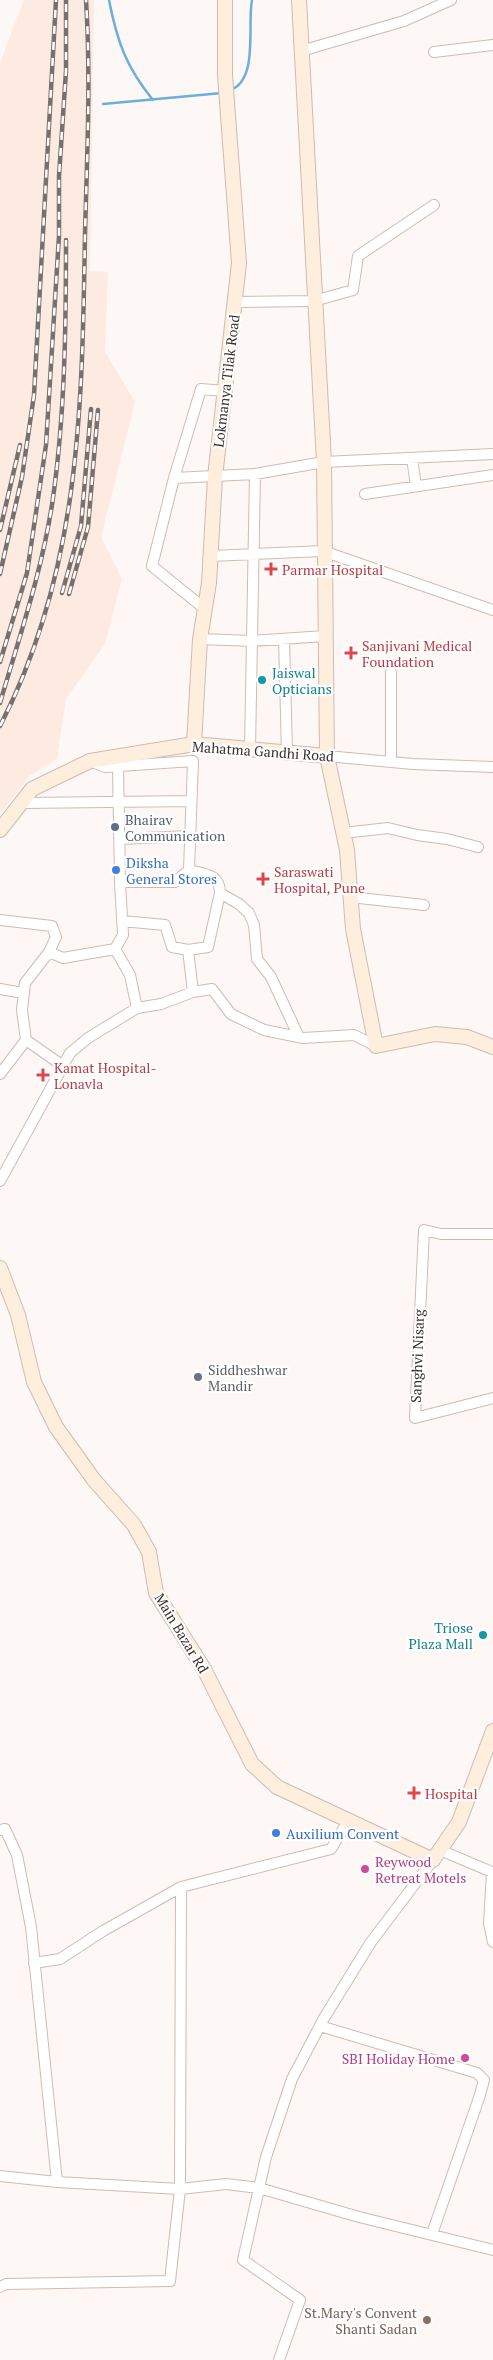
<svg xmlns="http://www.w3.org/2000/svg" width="493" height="2360" viewBox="0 0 493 2360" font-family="'PT Serif',serif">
<rect width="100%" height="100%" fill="#fdf8f6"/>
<path fill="#fdebe2" d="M24,0h70l-4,271 18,1 -3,80 30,50 -34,135 21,42 -17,65 -39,55 -9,60 -28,17 -29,38v-751z"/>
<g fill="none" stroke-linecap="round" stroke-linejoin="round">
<path stroke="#6cafdc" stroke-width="2.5" d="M109,0c8,41 17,67 44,100
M230,90c29,-9 17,-66 22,-90
M103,104l119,-11"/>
<g stroke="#d0bbb0" stroke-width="12">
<path id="street" d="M301,51l103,-30 47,-21
M434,52l59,-7
M236,302l78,-1 39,-11 5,-34 76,-51
M412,458l4,28
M174,478l81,-4 69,-12 169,-8
M365,494l128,-19
M211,556l112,-5 170,59
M205,609l-53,-43 22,-88 27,-89 24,2
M200,639l52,2 73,-5
M284,639l3,113
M391,672v90
M250,749l5,-275
M327,756l86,8 80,3
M90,761l15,6 88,-6 -4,109c16,4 31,4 31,23l19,11 10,9 5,12 3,34 14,18 28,60
M118,766l2,116h55l14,-12
M23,803l168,-2
M343,833l45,-5 29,7 30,4 31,8
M120,839l70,-3
M350,897l74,8
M0,920l52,6 4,11 -7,15
M122,921l43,4 7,22 16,3
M115,949l8,-14 -3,-53
M0,989l23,4
M193,992l-5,-42 20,-3 12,-54
M63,1066l-37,-26 -4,-30 3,-27 24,-31 14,6 52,-9 15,26 7,33
M0,1074l26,-34
M0,1181l70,-128 18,-15 49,-30 24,-4 32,-12 19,-3 19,25 33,16 39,8 51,-3 22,11
M493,1234h-52l-17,-4 -9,188 78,-20
M0,1830l5,-1 12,26 14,72 26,255
M440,1850l52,22 -3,52 4,18
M34,1963l26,-4 43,-28 78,-44
M320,2026l157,47 7,7 -4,15 -48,139
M0,2176l57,6 123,7 46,-5 33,4 100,29 134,33
M0,2287l6,-3 164,-3 10,-92 1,-302 150,-38 17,-28
M279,2360l21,-60 -57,-40 23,-103 26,-78 32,-61 47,-76 62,-82"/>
</g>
<g stroke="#d0bbb0" stroke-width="16">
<path id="secondary" d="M299,0l25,462 3,294 20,94 6,79 23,117 59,-12 32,3 26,10
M194,744l6,-105 9,-56 6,-106 24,-214 -14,-188v-75
M0,830l32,-41 58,-28 104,-17 133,12
M0,1268l18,47 16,67 22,45 38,53 40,45 15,27 7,41 48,76 48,95 25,23 156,73 26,-38 34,-91"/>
</g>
<use href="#street" stroke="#fff" stroke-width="10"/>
<use href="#secondary" stroke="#fdeede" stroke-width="14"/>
<g stroke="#78706d" stroke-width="4.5">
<path id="rail" d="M0,530l20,-85
M0,574l22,-97 12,-82 22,-395
M62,593l19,-67 10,-117
M69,594l19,-67 10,-117
M0,662l27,-89 19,-128 13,-209v-60l7,-105v-71
M0,703c20,-68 43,-135 53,-205 12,-85 13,-172 13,-258
M0,726c81,-157 82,-320 85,-492 2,-78 6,-156 1,-234"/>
</g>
<use href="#rail" stroke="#fff" stroke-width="2.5" stroke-dasharray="8" stroke-linecap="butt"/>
</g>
<g fill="#e0444e" stroke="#fff" stroke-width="2">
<path d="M268.5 561.5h5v5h5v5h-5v5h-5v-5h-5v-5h5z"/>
<path d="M348.5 645.5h5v5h5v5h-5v5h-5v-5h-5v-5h5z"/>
<path d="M260.5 871.5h5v5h5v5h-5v5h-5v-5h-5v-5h5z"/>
<path d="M40.5 1067.5h5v5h5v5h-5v5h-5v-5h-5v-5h5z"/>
<path d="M411.5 1785.5h5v5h5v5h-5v5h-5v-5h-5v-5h5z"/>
</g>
<g fill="#0f9aa8" stroke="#fff" stroke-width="2">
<circle cx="262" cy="680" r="5"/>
<circle cx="483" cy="1635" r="5"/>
</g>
<circle fill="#5c6f8a" stroke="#fff" stroke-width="2" cx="115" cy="827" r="5"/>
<g fill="#3f7fe0" stroke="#fff" stroke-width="2">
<circle cx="116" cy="870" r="5"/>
<circle cx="276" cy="1833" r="5"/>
</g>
<circle fill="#6b7280" stroke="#fff" stroke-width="2" cx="198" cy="1377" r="5"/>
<g fill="#d1479c" stroke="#fff" stroke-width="2">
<circle cx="365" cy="1869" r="5"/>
<circle cx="465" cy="2058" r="5"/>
</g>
<circle fill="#8d6e63" stroke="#fff" stroke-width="2" cx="427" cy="2320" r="5"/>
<g text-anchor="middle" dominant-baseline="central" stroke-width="4.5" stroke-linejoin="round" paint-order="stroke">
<g font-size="14" fill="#39302c" stroke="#fff">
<text transform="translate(226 381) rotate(-83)">Lokmanya Tilak Road</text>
<text transform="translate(263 751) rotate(4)">Mahatma Gandhi Road</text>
<text transform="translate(417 1356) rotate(-88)">Sanghvi Nisarg</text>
<text transform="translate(182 1633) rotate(59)">Main Bazar Rd</text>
</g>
<g font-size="14" fill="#be3a42" stroke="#fff" text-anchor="start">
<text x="282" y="569">Parmar Hospital</text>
<text x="362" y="645">Sanjivani Medical<tspan x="362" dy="16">Foundation</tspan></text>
<text x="274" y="871">Saraswati<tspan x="274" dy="16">Hospital, Pune</tspan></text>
<text x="54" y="1067">Kamat Hospital-<tspan x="54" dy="16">Lonavla</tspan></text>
<text x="425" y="1793">Hospital</text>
</g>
<g font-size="14" fill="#0d838f" stroke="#fff" text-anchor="start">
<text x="272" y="672">Jaiswal<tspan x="272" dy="16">Opticians</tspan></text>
<text x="473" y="1627" text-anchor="end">Triose<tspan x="473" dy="16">Plaza Mall</tspan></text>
</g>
<g font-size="14" fill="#4e5e75" stroke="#fff" text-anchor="start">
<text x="125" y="819">Bhairav<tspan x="125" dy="16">Communication</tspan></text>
</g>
<g font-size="14" fill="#366cbe" stroke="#fff" text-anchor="start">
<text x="126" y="862">Diksha<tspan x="126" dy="16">General Stores</tspan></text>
<text x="286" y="1833">Auxilium Convent</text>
</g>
<g font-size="14" fill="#5b616d" stroke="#fff" text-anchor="start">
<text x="208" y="1369">Siddheshwar<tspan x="208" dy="16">Mandir</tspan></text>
</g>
<g font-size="14" fill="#b23c85" stroke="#fff" text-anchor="start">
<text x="375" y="1861">Reywood<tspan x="375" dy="16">Retreat Motels</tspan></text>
<text x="455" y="2058" text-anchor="end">SBI Holiday Home</text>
</g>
<g font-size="14" fill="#785e54" stroke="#fff" text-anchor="end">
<text x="417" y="2312">St.Mary's Convent<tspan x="417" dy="16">Shanti Sadan</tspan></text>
</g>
</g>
</svg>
